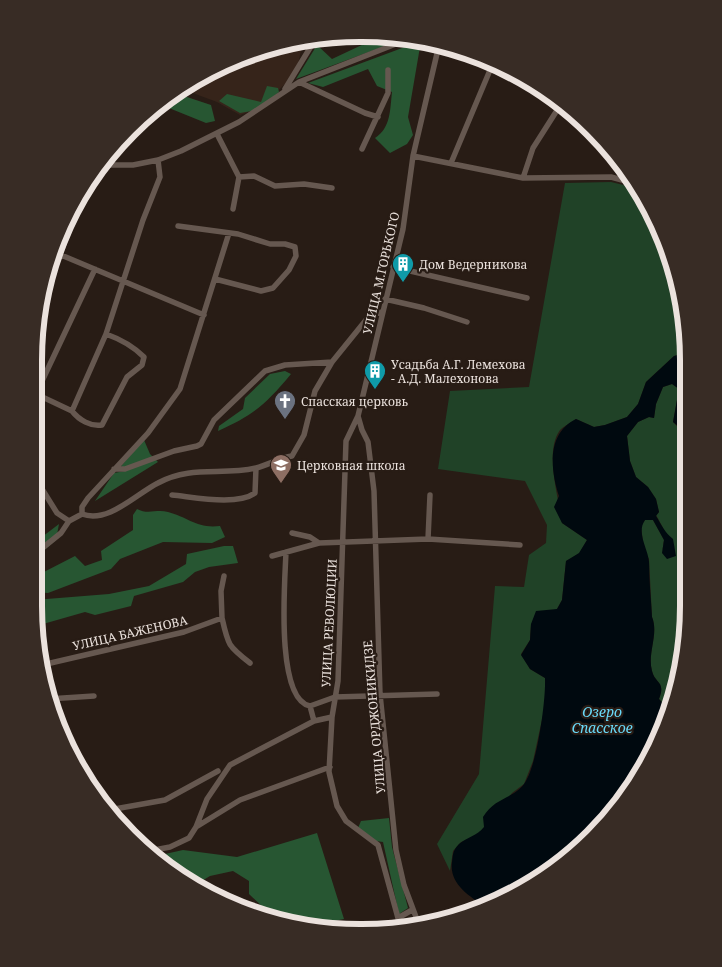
<svg xmlns="http://www.w3.org/2000/svg" width="722" height="967" viewBox="0 0 722 967" font-family="'Noto Serif',serif">
<rect width="100%" height="100%" fill="#281c15"/>
<path fill="#36241a" d="M291,43l11,2 -4,20 -13,19 -24,23 -21,8 -23,-13 -35,-13 35,-22 60,-22z
M394,923l2,7 -13,3 -22,-2z"/>
<path fill="#204227" d="M611,182l25,6 27,48 22,82 1,35 -12,3 -28,26 -8,22 -11,13 -22,8 -11,2 -18,-8c-4,3 -12,7 -16,11 -16,22 -1,68 2,93l25,17 -8,14 -13,7 -4,39 -5,9 -26,15 -1,16 -9,14 9,15 15,9 1,23 -13,60 -9,23 -12,9 -34,42 -17,7 -8,9 -3,20 -13,-27 42,-70 16,-188 29,1 5,-32 17,-12 1,-18 -22,-44 -87,-12 12,-78 79,-4 36,-204z
M672,384l7,5 -6,33 13,14 2,192 -11,63 -10,23 -1,-7 -7,-8c7,-18 -4,-15 -7,-28 -5,-18 7,-37 0,-54l-3,-58 -5,-9 -3,-24 4,-6h8l11,20 -2,13c5,-21 4,-20 -6,-38l3,-3 -3,-13 -8,-12 -12,-10 -6,-16 -3,-25 11,-14 11,-5 5,1 2,-14 7,-17z"/>
<path fill="#275632" d="M381,36h12v7l-97,36 21,-34 15,14z
M421,41l-13,76 5,18 -6,9 -17,9 -15,-15c16,-10 15,-29 17,-46l-15,-6 -9,-17 -45,18 -15,-4z
M267,86l11,2 1,4 -22,18 -17,3 -21,-12 8,-7 34,8z
M175,93l36,12 4,16 -9,2 -47,-19z
M285,371l6,3c-25,30 -37,41 -73,57l1,-5 24,-17 2,-11 25,-24z
M144,440l6,14 8,8 -63,39 19,-28 11,-2 -4,-5z
M137,509c11,6 19,0 31,3 20,5 29,17 52,14l5,11 -13,6 -49,-1 -43,17 -9,10 -63,24 -14,-1v-21l4,4 37,-19 10,10 17,-6 -1,-9 32,-21v-15z
M59,524l-3,16 -22,19v-16z
M224,546h9l5,17 -29,4 -14,5 -12,10 -49,14 -3,10 -36,9 -10,-3 -49,14 -2,-26 75,-6 40,-8 37,-22 1,-10z
M389,818l3,29 16,61 -9,6 -16,-72 -7,-1 -18,-13 3,-7z
M317,833l27,86 -25,5 1,4c-41,-2 -42,-7 -71,-34v-13l-16,-10 -23,5 -15,9 -39,-29 27,-6 54,7z"/>
<path fill="#00090f" d="M686,353v83l-9,-1 1,-9 -5,-4 6,-33 -7,-5 -9,3 -7,17 -2,14 -5,-1 -11,5 -11,14 3,25 6,16 12,10 8,12 3,13 -3,4c5,8 9,17 17,23l3,17 -9,3 -5,-6 2,-13 -11,-20h-8c-9,13 3,28 4,42 0,18 2,37 3,55 7,17 -5,36 0,54 3,13 14,10 7,28l7,8 1,7 -22,55 -38,53 -47,44 -75,40c-17,-10 -36,-23 -33,-44 1,-8 1,-12 7,-18 8,-7 18,-8 25,-17l-1,-10c12,-20 30,-18 41,-33 13,-17 22,-84 21,-106l-15,-9 -9,-14 9,-15 1,-16 5,-13 21,-2 5,-9 4,-39 13,-8 8,-13 -25,-17 -8,-16 5,-11c-9,-27 -12,-63 17,-77l18,8 11,-2 22,-8 11,-13 8,-22 28,-26z"/>
<g fill="none" stroke-linecap="round" stroke-linejoin="round">
<path stroke="#665850" stroke-width="5.5" d="M299,82l66,31 13,4
M285,89l28,-46v-4
M217,134l22,43 -6,32
M362,149l26,-56v-23
M413,156l110,22 88,-1 22,6
M451,163l42,-100
M99,168l9,-3h25l25,-5 23,-9 58,-29 60,-40 112,-44
M239,177l15,-1 21,10 29,-2 28,4
M523,178l10,-30 28,-44
M178,226l60,8 32,10h15l10,3 1,9 -7,14 -16,18 -12,3 -46,-12
M61,255l143,60
M393,267l134,31
M385,299l39,9 43,14
M39,310l47,-124
M36,394l36,17 34,-77 37,-114 17,-43 -2,-17
M34,398l61,-129
M72,411c7,9 19,16 30,14l25,-48 15,-12 2,-8c-11,-11 -24,-18 -38,-23
M358,416l4,14 6,12 6,49 6,203 16,156 8,35 15,40
M114,469h11l49,-18 23,-5 4,-2 13,-24 51,-49 20,-6 47,-3
M34,476l23,37 12,8 13,-7c26,10 54,-20 76,-31 34,-18 63,-7 98,-15 12,-3 23,-10 36,-12l12,-21 11,-44 17,-29 38,-47 12,-3
M172,495c22,2 65,11 83,-2l1,-25
M82,514v-7l6,-9 60,-65 32,-44 49,-156
M292,533l18,4 9,6
M428,539l2,-44
M40,550l21,-17 8,-12
M286,552c-1,28 -11,147 24,154l4,15
M272,556l47,-13 109,-4 92,6
M222,618c6,27 6,28 28,45
M42,665l142,-33 38,-14 -1,-27 3,-15
M48,699l46,-3
M310,706l25,-9 102,-3
M109,810l56,-10 53,-29
M196,827l44,-27 90,-33
M149,851l21,-4 19,-9 7,-11 11,-28 23,-34 84,-44 18,-4
M398,918l14,-8
M401,929l-23,-84 -32,-24 -9,-15 -8,-34 3,-55 6,-36 8,-240 12,-25 45,-187 10,-73 26,-111"/>
</g>
<defs>
<g id="building-pin" transform="scale(1.125)"><path d="M0 17L-7.5 6A9.5 9.5 0 1 1 7.5 6Z" fill="#0f9aa8" stroke="#281c15"/><path d="M-4-6H4V6H1V3H-1V6H-4ZM-2.5-4.3h1.7v1.8h-1.7ZM.8-4.3h1.7v1.8H.8ZM-2.5-1h1.7V.8h-1.7ZM.8-1h1.7V.8H.8Z" fill="#fff"/></g>
<g id="church-pin" transform="scale(1.125)"><path d="M0 17L-7.5 6A9.5 9.5 0 1 1 7.5 6Z" fill="#6b7280" stroke="#281c15"/><path d="M-1.2-6h2.4v3.5h3.3v2.4h-3.3V6h-2.4V-.1h-3.3v-2.4h3.3Z" fill="#fff"/></g>
<g id="school-pin" transform="scale(1.125)"><path d="M0 17L-7.5 6A9.5 9.5 0 1 1 7.5 6Z" fill="#8d6e63" stroke="#281c15"/><path d="M0-5L7-2L0 1L-7-2ZM-4 1L0 2.5L4 1V4Q0 6-4 4Z" fill="#fff"/></g>
</defs>
<g fill-rule="evenodd">
<use href="#building-pin" x="403" y="264"/>
<use href="#building-pin" x="375" y="371"/>
<use href="#church-pin" x="285" y="401"/>
<use href="#school-pin" x="281" y="465"/>
</g>
<g text-anchor="middle" dominant-baseline="central" stroke-width="4.5" stroke-linejoin="round" paint-order="stroke">
<g font-size="12" fill="#ebe2dd" stroke="#281c15" text-anchor="start">
<text x="419" y="264">Дом Ведерникова</text>
<text x="391" y="364">Усадьба А.Г. Лемехова<tspan x="391" dy="14">- А.Д. Малехонова</tspan></text>
<text x="301" y="401">Спасская церковь</text>
<text x="297" y="465">Церковная школа</text>
</g>
<g font-size="12" fill="#ebe2dd" stroke="#281c15">
<text transform="translate(381 273) rotate(-77)">УЛИЦА М.ГОРЬКОГО</text>
<text transform="translate(329 623) rotate(-87)">УЛИЦА РЕВОЛЮЦИИ</text>
<text transform="translate(130 633) rotate(-13)">УЛИЦА БАЖЕНОВА</text>
<text transform="translate(374 717) rotate(-95)">УЛИЦА ОРДЖОНИКИДЗЕ</text>
</g>
<g font-size="14" font-style="italic" fill="#69d9f8" stroke="#281c15">
<text x="602" y="711">Озеро<tspan x="602" dy="16">Спасское</tspan></text>
</g>
</g>
<path d="M0 0H722V967H0ZM360 42H362A318 318 0 0 1 680 360V606A318 318 0 0 1 362 924H360A318 318 0 0 1 42 606V360A318 318 0 0 1 360 42Z" fill="#382c25" fill-rule="evenodd"/>
<path fill="none" stroke="#ebe2dd" stroke-width="6" d="M360 42H362A318 318 0 0 1 680 360V606A318 318 0 0 1 362 924H360A318 318 0 0 1 42 606V360A318 318 0 0 1 360 42Z"/>
</svg>
